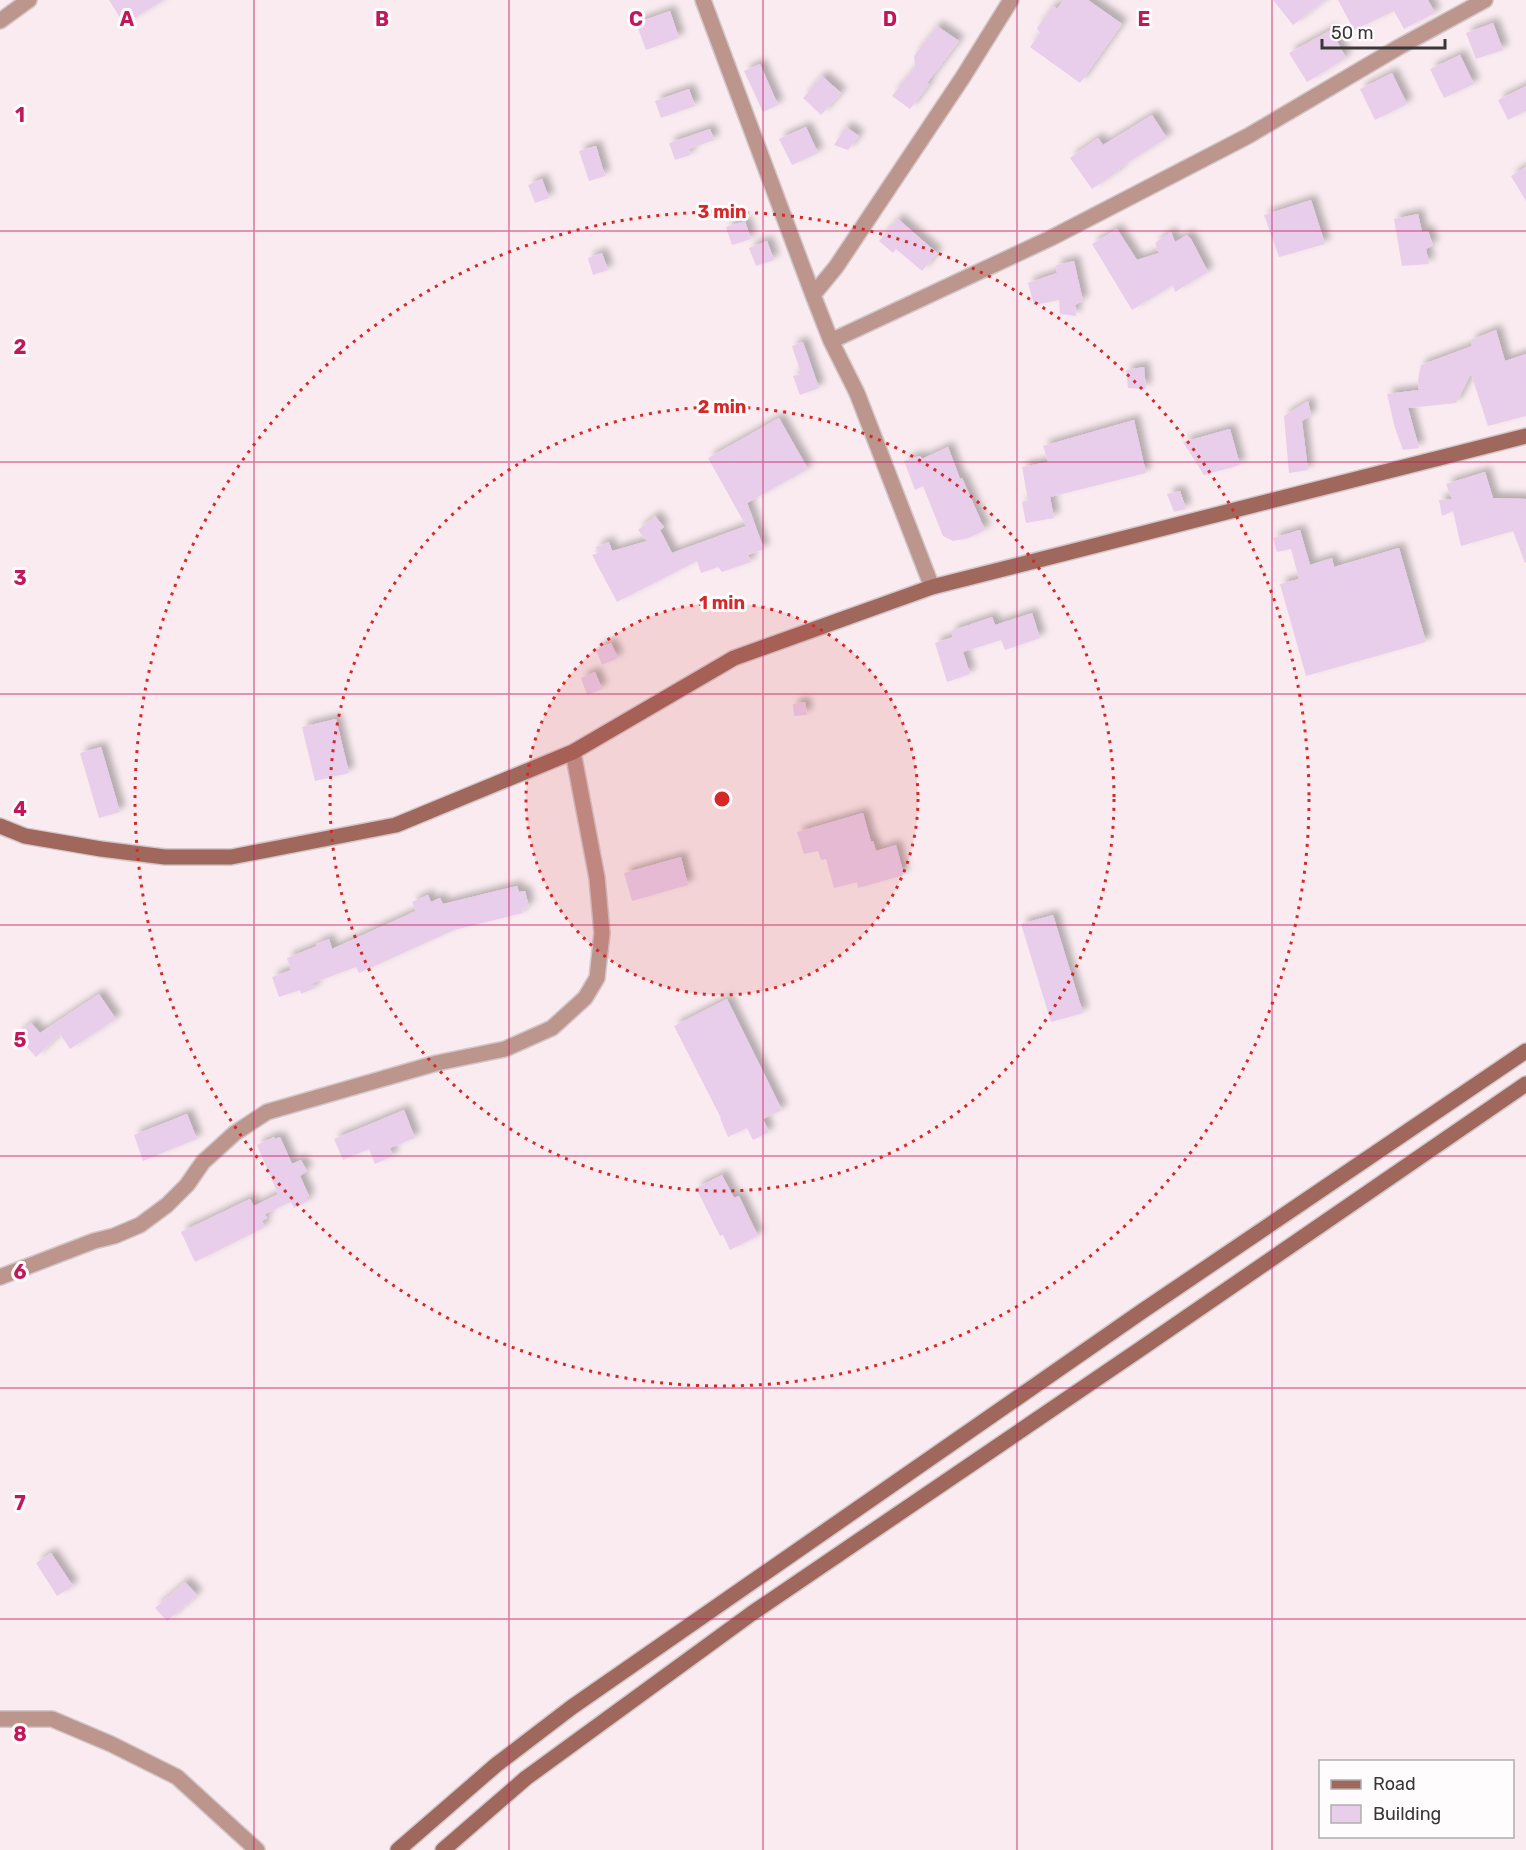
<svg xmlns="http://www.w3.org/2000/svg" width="1526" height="1850" viewBox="0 0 1526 1850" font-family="Rubik,sans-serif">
<defs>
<filter id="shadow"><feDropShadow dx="5.5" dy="-5.5" stdDeviation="3" flood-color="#0004"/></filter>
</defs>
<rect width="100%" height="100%" fill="#f9ebef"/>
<path fill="#e9ceeb" filter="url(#shadow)" d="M109,0h55l-40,24z
M1064,0h24l34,24 -42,59 -50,-36 10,-14 -3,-5 16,-22 4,3z
M1273,0h52l-32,25z
M1338,0h90l7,13 -31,16 -10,-18 -40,19z
M670,11l9,27 -33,12 -10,-27z
M1493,23l10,27 -27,9 -10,-26z
M937,26l22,15 -32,42 2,1 -19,25 -18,-13 23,-29 -1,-11z
M1331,30l15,28 -39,24 -18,-29z
M1460,55l14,29 -30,14 -14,-29z
M760,64l18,41 -15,7 -19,-41z
M1392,73l15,31 -32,16 -15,-31z
M822,76l19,17 -20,22 -18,-17z
M1526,86v25l-18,9 -10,-20z
M689,89l6,17 -34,12 -6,-17z
M1152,115l15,23 -48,30 1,2 -28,19 -22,-31 28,-20 5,7z
M806,127l12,26 -26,12 -13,-26z
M846,127l13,9 -11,14 -14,-5z
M710,129l4,11 -25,9 1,6 -15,5 -6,-17z
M596,146l9,30 -16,5 -10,-30z
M1526,167v34l-15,-25z
M542,179l7,19 -14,5 -7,-18z
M1311,200l14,44 -46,13 -15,-42z
M1418,214l4,18 6,-1 5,14 -7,4 3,15 -27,2 -8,-47z
M898,219l39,34 -15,18 -26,-22 -3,4 -14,-12z
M745,221l6,18 -19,6 -6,-18z
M1117,229l20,31 22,-7 -4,-10 16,-11 4,10 12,-7 4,4 17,33 -33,20 -2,-7 -41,25 -40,-66z
M767,241l7,19 -18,6 -7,-18z
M602,253l6,17 -15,5 -5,-17z
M1074,261l9,40 -8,4 1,11 -16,-2 -1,-14 -25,5 -6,-22 29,-10 -1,-8z
M1496,330l9,31 21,-7v62l-38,10 -17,-52 -15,29 -48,5 11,40 -16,2 -8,-22 -8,-34 32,-4 -1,-10 3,-15 51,-19 -1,-6z
M803,342l16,46 -19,7 -7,-19 8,-2 -9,-28z
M1144,367l2,22 -18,-1 -2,-18z
M1308,401l3,14 -9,6 6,49 -19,3 -5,-57z
M779,418l29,51 -61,34 17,46 -16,6 3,7 -29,10 -4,-5 -17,6 -4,-12 -80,41 -25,-47 6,-2 -2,-6 13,-5 3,9 35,-10 -9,-11 17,-14 9,11 -4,3 12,23 74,-27 -38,-68z
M1134,420l12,53 -96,24 4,21 -28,5 -4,-21 6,-2 -6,-33 26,-5 -5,-16z
M1230,429l10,36 -36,10 -21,-33z
M948,447l12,32 2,-1 23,52 -16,8 -16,3 -10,-5 -20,-50 -8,4 -11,-29 16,-5 2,3z
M1485,472l8,26 33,1v63l-1,1 -12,-32 -52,15 -8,-35 -11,5 -3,-16 13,-1 -6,-15z
M1180,491l6,18 -12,3 -7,-18z
M1300,530l10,35 22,-7 2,9 65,-19 27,94 -120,34 -26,-92 19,-5 -8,-30 -14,3 -4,-14z
M1032,613l8,25 -35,12 -4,-10 -38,12 7,22 -23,8 -12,-39 18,-6 -2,-6 41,-14 3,8z
M611,643l7,15 -16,7 -6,-15z
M595,672l7,17 -15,6 -6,-17z
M805,702l2,13 -13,1 -1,-12z
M336,719l13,54 -34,8 -13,-54z
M101,747l19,65 -21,6 -19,-65z
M863,813l8,29 2,-1 3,10 20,-6 8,30 -46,13 -1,-6 -23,6 -8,-29 -5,1 -3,-9 -14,3 -7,-22z
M681,857l7,28 -56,16 -8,-28z
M517,886l2,6 6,-1 4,16 -7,2 1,4 -69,17 -95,43 -3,-6 -43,16 2,5 -14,6 -1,-4 -21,7 -7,-20 19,-7 -4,-12 30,-12 -1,-2 13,-5 3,10 84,-38 -4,-9 16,-7 3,7 9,-4 3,6z
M1053,915l30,98 -32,9 -30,-98z
M99,994l17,25 -46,30 -10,-15 -24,23 -19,-21 14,-13 9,10z
M727,999l55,111 -19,9 6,13 -16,8 -6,-12 -19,9 -8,-19h1l-47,-92z
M404,1110l11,28 -25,10 3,8 -18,8 -6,-15 -26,11 -9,-21z
M187,1114l10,25 -54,22 -9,-26z
M274,1137l1,2 5,-2 12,27 9,-4 6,11 -7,5 9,20 -3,1 2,4 -14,7 -3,-6 -26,12 2,4 -5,3 3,6 -70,35 -14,-30 69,-33 4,7 24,-12 -21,-49z
M722,1175l12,23 5,-2 19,40 -28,14 -7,-15 -3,1 -24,-48z
M51,1553l22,33 -16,10 -21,-33z
M185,1582l12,13 -30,26 -12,-13z"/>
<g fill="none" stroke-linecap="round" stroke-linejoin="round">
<g stroke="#d3c7ca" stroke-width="18">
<path id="street" d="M703,0l110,295 18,46 26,52 75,194
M0,21l29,-21
M813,295l23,-28 127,-190 48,-77
M831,341l220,-103 197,-102 151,-89 86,-47
M0,1277l94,-36 20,-5 26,-11 27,-20 20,-20 16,-23 32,-29 32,-21 170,-49 68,-14 47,-21 33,-30 12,-20 5,-45 -5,-55 -24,-126
M0,1719h52l59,25 66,33 80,73"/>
</g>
<g stroke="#d3c7ca" stroke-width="18">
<path id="secondary" d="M0,826l25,10 76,13 64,8h66l165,-32 177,-73 161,-94 198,-71 594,-151
M398,1850l98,-85 76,-58 569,-395 385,-261
M443,1850l83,-72 225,-164 388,-264 387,-266"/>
</g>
<use href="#street" stroke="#bc958c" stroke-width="15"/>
<use href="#secondary" stroke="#a0685d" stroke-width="15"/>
</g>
<path fill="none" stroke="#c2185b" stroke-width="1.5" stroke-opacity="0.55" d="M254,0v1850M509,0v1850M763,0v1850M1017,0v1850M1272,0v1850M0,231h1526M0,462h1526M0,694h1526M0,925h1526M0,1156h1526M0,1388h1526M0,1619h1526"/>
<circle cx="722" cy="799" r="196" fill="#d62828" fill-opacity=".12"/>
<g fill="none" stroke="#d62828" stroke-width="3" stroke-dasharray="3 6">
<circle cx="722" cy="799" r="196"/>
<circle cx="722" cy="799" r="392"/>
<circle cx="722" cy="799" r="587"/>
</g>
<g font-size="20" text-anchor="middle" font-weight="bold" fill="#c2185b" stroke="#fffcfd" stroke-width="6" stroke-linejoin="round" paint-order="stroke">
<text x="127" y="26">A</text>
<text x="382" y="26">B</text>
<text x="636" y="26">C</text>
<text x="890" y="26">D</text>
<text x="1144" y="26">E</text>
<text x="20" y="122">1</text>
<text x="20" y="354">2</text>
<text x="20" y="585">3</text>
<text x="20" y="816">4</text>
<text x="20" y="1047">5</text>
<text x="20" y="1279">6</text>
<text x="20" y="1510">7</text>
<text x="20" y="1741">8</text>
</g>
<circle cx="722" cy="799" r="9" fill="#d62828" stroke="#fffcfd" stroke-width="3"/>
<g font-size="18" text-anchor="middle" font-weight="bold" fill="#d62828" stroke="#fffcfd" stroke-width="6" stroke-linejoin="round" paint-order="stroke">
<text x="722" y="218">3 min</text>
<text x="722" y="413">2 min</text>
<text x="722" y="609">1 min</text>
</g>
<rect x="1319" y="1760" width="195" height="78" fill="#fffcfd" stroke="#b1adae" stroke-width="1.5"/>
<rect x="1331" y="1780" width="30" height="9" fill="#a0685d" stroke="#b1adae" stroke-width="1.5"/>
<text x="1373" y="1790" font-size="18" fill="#3b3637">Road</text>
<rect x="1331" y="1805" width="30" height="18" fill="#e9ceeb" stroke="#b1adae" stroke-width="1.5"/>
<text x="1373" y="1820" font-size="18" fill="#3b3637">Building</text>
<path d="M1322 39v9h123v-9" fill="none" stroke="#3b3637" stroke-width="3"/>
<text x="1331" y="39" font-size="18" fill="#3b3637" stroke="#fffcfd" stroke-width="4.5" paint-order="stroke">50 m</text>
</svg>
